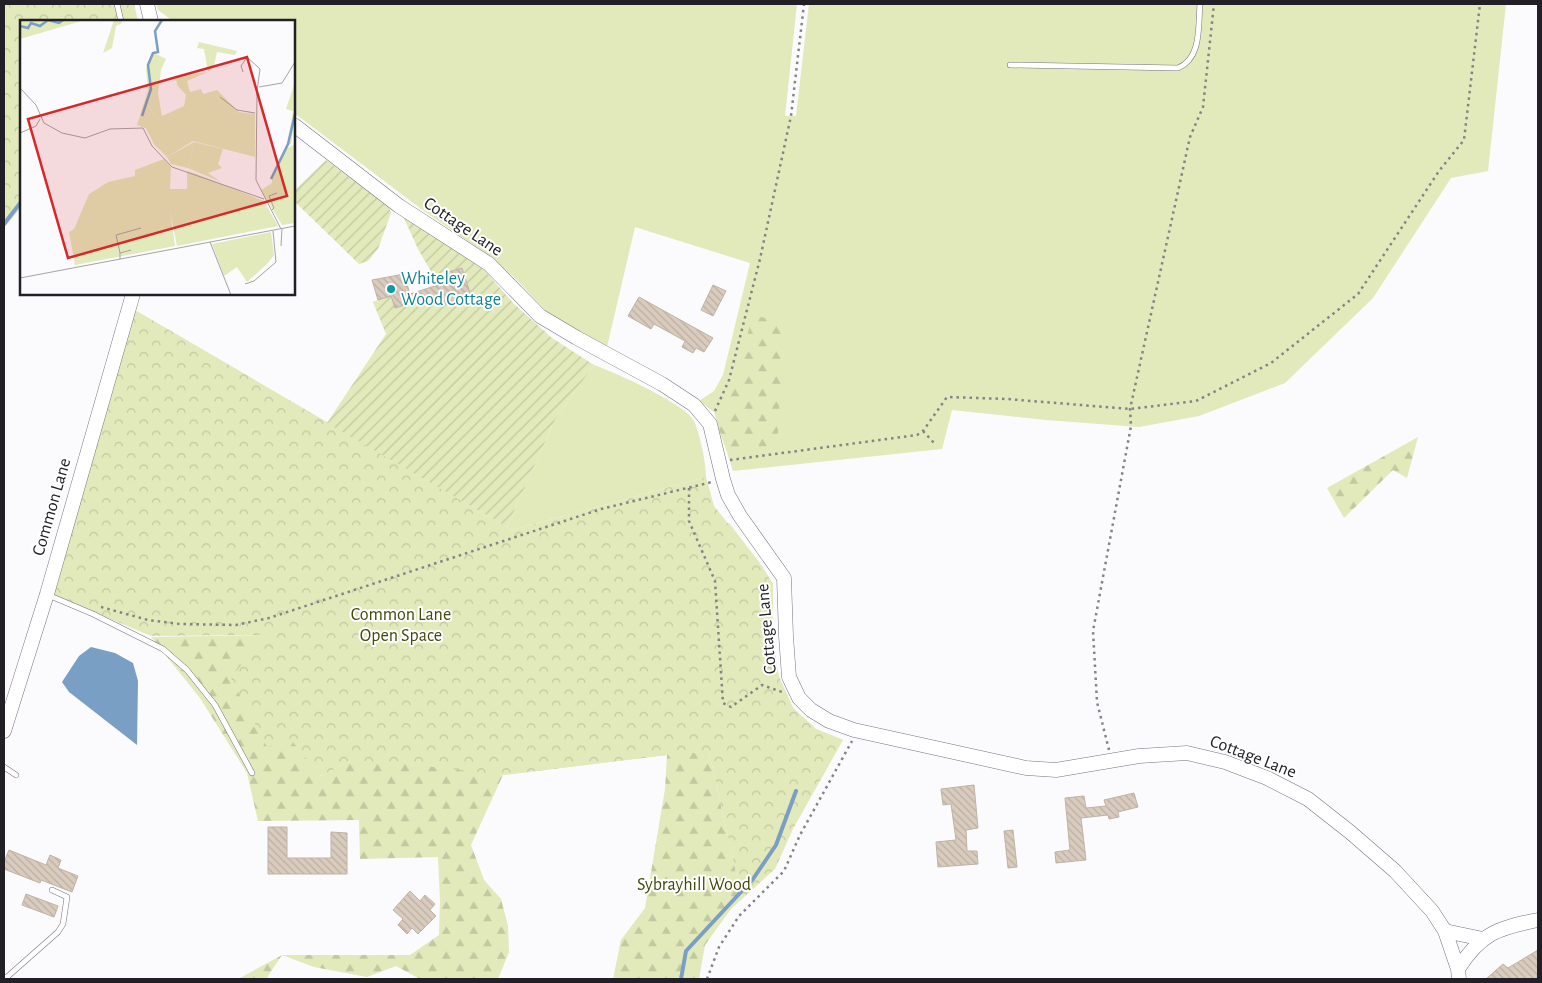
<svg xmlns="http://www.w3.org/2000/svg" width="1542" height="983" viewBox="0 0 1542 983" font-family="'Alegreya Sans',sans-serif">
<defs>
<pattern id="forest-firs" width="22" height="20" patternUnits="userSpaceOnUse" patternTransform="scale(1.25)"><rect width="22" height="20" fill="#e2e9ba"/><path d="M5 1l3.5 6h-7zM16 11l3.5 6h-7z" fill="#c2c8a0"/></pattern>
<pattern id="park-crowns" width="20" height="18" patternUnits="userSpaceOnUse" patternTransform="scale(1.25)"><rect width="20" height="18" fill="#e2e9ba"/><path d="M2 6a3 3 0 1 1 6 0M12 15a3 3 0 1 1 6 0" fill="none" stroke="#c2c8a0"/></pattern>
<pattern id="garden-furrows" width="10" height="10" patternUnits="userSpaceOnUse" patternTransform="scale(1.25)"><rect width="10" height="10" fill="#e2e9ba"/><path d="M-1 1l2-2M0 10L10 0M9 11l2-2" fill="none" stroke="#c2c8a0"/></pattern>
<pattern id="building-back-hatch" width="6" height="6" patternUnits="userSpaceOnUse" patternTransform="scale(1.25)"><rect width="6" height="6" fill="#d9ccbe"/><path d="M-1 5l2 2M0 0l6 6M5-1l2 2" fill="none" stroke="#baafa3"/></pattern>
</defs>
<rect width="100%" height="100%" fill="#fbfafd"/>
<path fill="#e2e9ba" d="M156,4h641l-12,112h11l13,-112h697l-18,167 -37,7 -78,120 -88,85 -86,33 -60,11 -93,-7 -94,-10 -10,39 -209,22 -19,-59 -15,-11 15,-10 9,-16 27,-112 -115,-36 -28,120 -60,-35 -32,-34 -24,-21 -67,-46 -130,-98v-92h-121l-15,-11z
M594,365c20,7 92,39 100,56 6,13 12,42 12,56l-194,53 -5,-3 48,-107z"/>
<path fill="url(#forest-firs)" d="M752,315l32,7 -6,111 -9,13 -42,5 -9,-24 20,-50z
M1418,437l-11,41 -14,-8 -49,48 -17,-30z
M729,523l30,39 14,22 -1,52 7,41 14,31 23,21 27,11 -134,12 33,147 -11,10 -26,36 -6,34h-86l8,-39 24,-32 20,-119 2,-34 -164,20 -32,70 13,35 17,19 7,27 1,26 -11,27h-78l-24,-13 -29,11 -53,-10 -32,-12 -14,21v3h-30l44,-24h128l29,-20 1,-34 -2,-44 -78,2 -1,-39 -101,1 -11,-48 -47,-75 -49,-61 113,-2 27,104 30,37 29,-15z"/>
<path fill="url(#park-crowns)" d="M4,4h130l4,17h-117v187l-17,20z
M135,310l377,220 194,-53 8,29 45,56 14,22 -1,52 7,41 14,31 23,21 27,11 -50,89 -18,40 -33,30 -33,-147 -42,3 -164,20 -105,-12 -48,-2 -29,15 -30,-36 -24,7 -36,-69 33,-43 -113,1 -100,-42z"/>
<path fill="url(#garden-furrows)" d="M326,160l63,47 2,6 -13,36 -10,12 -9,3 -65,-63v-10z
M403,216l76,48 35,40 38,34 42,27 -39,55 -48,107 -180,-104 59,-89 -13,-32 23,-9 -3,8 2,7 46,-14 4,10 26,-8 -9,-28 -29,7 -15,-26z"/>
<path fill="#7a9fc5" d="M91,647l24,6 18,10 5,18 -1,64 -68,-53 -7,-10 17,-26z"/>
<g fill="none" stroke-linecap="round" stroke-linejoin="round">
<path stroke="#7a9fc5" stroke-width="4" d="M4,224l17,-22
M681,979l5,-28 67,-72 23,-34 20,-54"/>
</g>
<path fill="url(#building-back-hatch)" stroke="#bfb3a5" d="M462,268l9,28 -27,8 -3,-10 -46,14 -4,-12 -13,4 -6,-20 32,-6 6,20 40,-13 -2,-9z
M713,285l13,6 -13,25 -12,-6z
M639,297l74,41 -9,14 -8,-4 -3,5 -11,-6 3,-6 -31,-17 -3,5 -23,-13z
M974,785l4,43 -12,2 1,21h10l1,13 -40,3 -2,-25 20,-2 -5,-36 -8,1 -2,-16z
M1134,793l4,14 -20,5 1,5 -10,2 -1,-4 -27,3 5,42 -30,3 -1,-11 15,-2 -5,-52 19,-2 2,12 20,-2 -2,-6z
M268,827h19v31h44v-26l16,1v41h-79z
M1013,830l4,37 -9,1 -4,-37z
M9,850l37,15 4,-10 11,5 -3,8 20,8 -6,16 -31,-12 -1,3 -36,-14v-7z
M410,891l10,10 5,-6 10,9 -5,6 6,6 -18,18 -6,-6 -5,6 -9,-9 5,-6 -10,-9z
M26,894l32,12 -4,11 -32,-12z
M1538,950v29h-52l17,-15 5,4z"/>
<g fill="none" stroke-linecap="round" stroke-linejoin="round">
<g stroke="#787281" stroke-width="6">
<path id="lane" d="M117,4l4,17
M1010,65l168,3c24,-10 20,-42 22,-64
M48,595l45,19 70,35 24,21 28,35 37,68
M4,767l12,8
M4,978l3,-1 51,-45 5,-8 4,-27 -15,-7"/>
</g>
<g stroke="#787281" stroke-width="15">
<path id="secondary" d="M147,4l4,17
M294,125l105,81 90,58 51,52 37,22 85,46 32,21 16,19 13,55 5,16 12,21 44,62 2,58 3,41 10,21 12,12 18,11 25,9 172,38 30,2 83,-14 48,-3 38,9 42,16 41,21 42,33 45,39 37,40 13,20 13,38 1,10
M4,731l43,-137 86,-300
M1445,931l38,8
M1458,969c23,-36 40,-41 80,-49"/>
</g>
<path stroke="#858388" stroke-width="2.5" stroke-dasharray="2.5 4" stroke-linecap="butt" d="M715,411l14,-31 31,-121 31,-143 13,-112
M923,431l12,13
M730,460l187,-25 6,-4 24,-34 60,2 123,10 66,-8 75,-38 87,-69 81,-123 25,-31 16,-136
M689,488v33l26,60 8,122 8,4 31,-22 20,7
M101,607l47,13 32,4 56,1 33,-7 332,-109 111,-27
M1109,750l-12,-48 -4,-71 38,-205 -1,-17 60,-272 13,-30 11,-103
M707,979l12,-32 20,-31 45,-45 16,-36 52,-94"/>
<use href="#lane" stroke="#fff" stroke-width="5"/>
<use href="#secondary" stroke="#fff" stroke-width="14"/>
</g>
<circle fill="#0f9aa8" stroke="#fff" stroke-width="2" cx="391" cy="289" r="5"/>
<g text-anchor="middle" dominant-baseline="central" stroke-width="4" stroke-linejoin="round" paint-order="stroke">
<g font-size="18" fill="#222026" stroke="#fff">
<text transform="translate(463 227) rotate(34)">Cottage Lane</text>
<text transform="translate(52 507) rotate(-74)">Common Lane</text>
<text transform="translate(767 629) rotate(-95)">Cottage Lane</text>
<text transform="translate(1253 757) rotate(21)">Cottage Lane</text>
</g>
<g font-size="18" fill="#0d838f" stroke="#fff" text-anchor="start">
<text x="401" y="279">Whiteley<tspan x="401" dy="21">Wood Cottage</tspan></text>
</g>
<g font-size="18" fill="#43490c" stroke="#fff">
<text x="401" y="615">Common Lane<tspan x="401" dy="21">Open Space</tspan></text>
<text x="694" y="885">Sybrayhill Wood</text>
</g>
</g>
<g transform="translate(20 20)">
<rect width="275" height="275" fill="#fbfafd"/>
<path d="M174,122l-6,26 -17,-4 -4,-7zM144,139l7,8 -1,22h17v-18l10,3 67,27 14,25 -101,20 -7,-35 5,35 -100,19 -6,-33 5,-3 15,-35 19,-12 27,-6v-6z" fill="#e2e9ba"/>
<path d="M94,0h7l1,3 -6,3 -4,22 -9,5zM179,22l38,9 -2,4 -18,-3 -3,14 -6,6 -21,9 3,11 11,-3 2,5 14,-4 22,22 -16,5 -13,-18 -54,48 -10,-19 -9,-3 19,-7 -11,-19 3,-8 -2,-23 6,-16 14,7 -5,11 -3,23 4,23 22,-10 2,-11 -9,-10 -1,-8 32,-5 -4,-23 -7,-1zM274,65l1,32 -4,27 -4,2 6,-35 -7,-2zM145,141l2,21h-4l-4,-16z" fill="#e2e9ba"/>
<path d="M0,0h65l-65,19zM125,79l11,19 54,-19 5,4 4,-2 7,8 -2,7 15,-4 16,2v43l-62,-16 -26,16 -13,-13 -8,-16 -9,-3zM275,124v79l-13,2 -21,-35 11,-7v-7l12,-26z" fill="#e2e9ba"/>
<path d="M174,122l29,7 -5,15 4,4 -14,5 13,9 -33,-14zM251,212l3,23 -6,8 -21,19 -10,-15 -13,9 -12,-32z" fill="#e2e9ba"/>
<path fill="none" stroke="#7a9fc5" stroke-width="2.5" d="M0,6l8,2 3,-5 9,3 8,-6 11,3 4,-3M122,96l9,-27 -3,-24 5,-12 5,-1 -3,-21 7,-11M251,159l17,-35 7,-30"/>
<path fill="none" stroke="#a4a3a7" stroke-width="1" d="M223,52l-2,-6 6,-9 13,12 -3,22 -1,89 25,49M239,67l23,-4 13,-21M0,68l16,17 8,18 18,10 23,5 25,-9 33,-1 9,18 20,21 92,32M200,77l17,13 18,3M0,113l16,-7 4,-7M251,191l3,-3 -5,-12 8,-3M190,222l21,53M261,226l1,-17M100,233l-4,-18 25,-7M100,239v-6l11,-3M0,258l275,-52M225,264l9,-3 22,-19 -3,-31"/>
<path fill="#d62828" fill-opacity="0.15" stroke="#d62828" stroke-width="2.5" d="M227,37l40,139 -219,62 -40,-139z"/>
<rect width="275" height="275" fill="none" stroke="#222026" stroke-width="2.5"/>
</g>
<rect width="1542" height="983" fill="none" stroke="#222026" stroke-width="10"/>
</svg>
